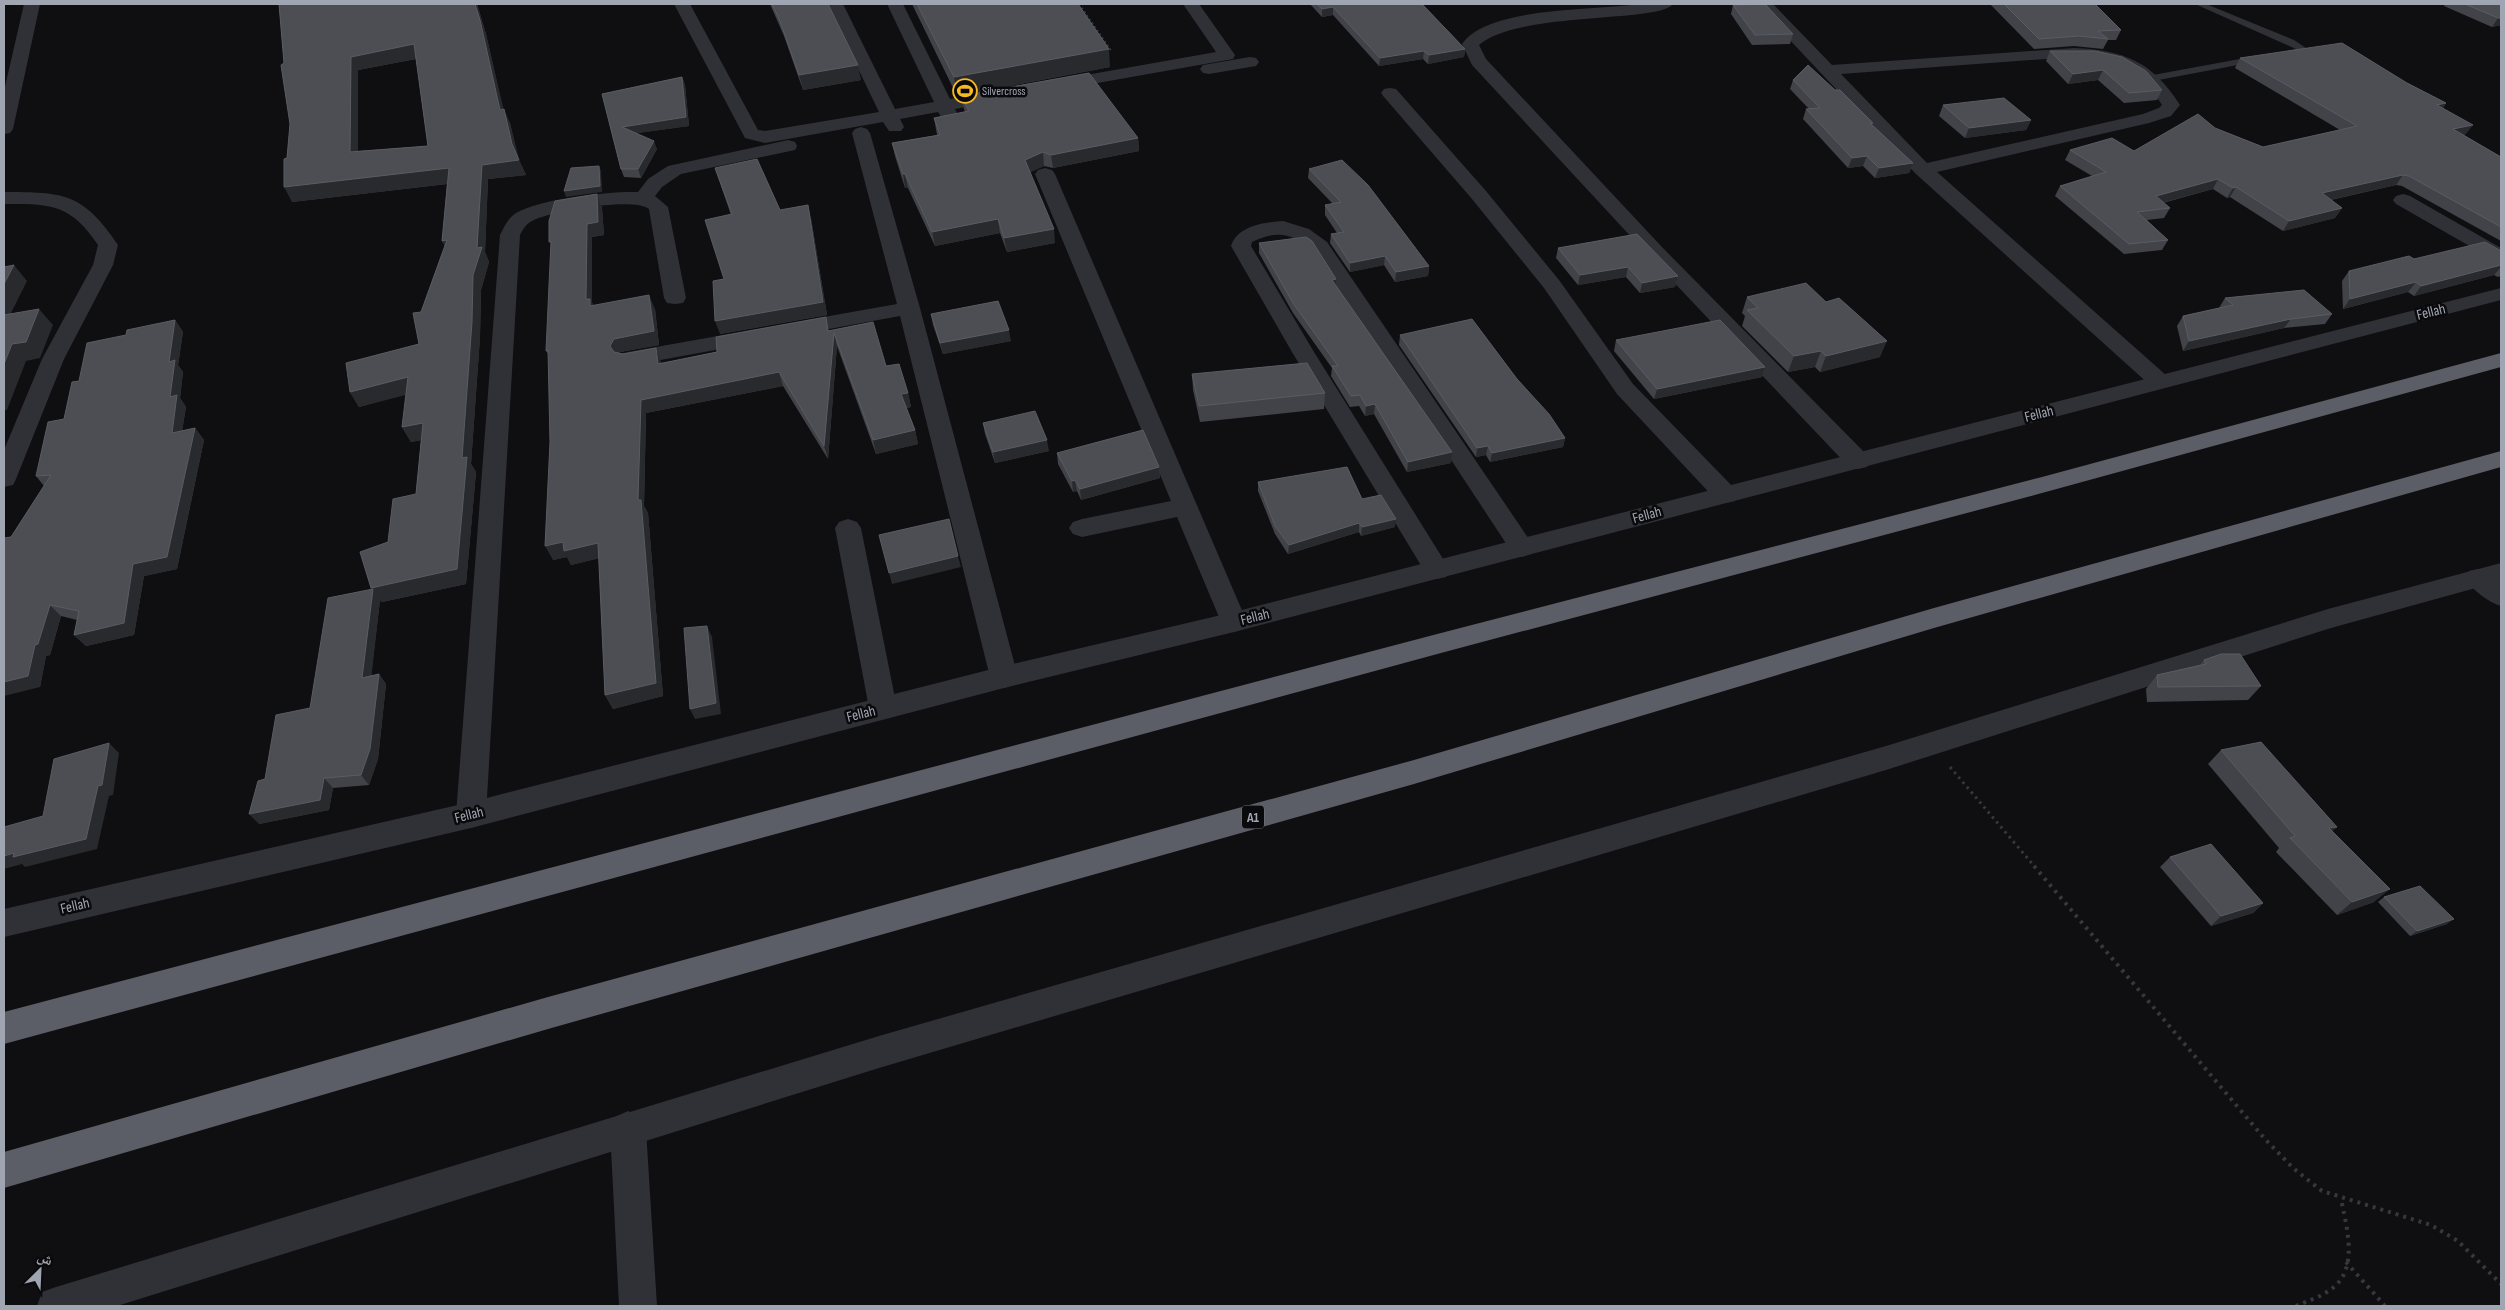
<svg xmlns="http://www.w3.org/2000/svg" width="2505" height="1310" viewBox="0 0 2505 1310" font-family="'Sofia Sans Condensed','Noto Naskh Arabic',sans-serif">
<rect width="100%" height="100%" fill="#0f0f11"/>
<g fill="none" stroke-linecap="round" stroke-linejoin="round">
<path stroke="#36383d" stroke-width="2" stroke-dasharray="2 2.5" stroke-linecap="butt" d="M1079,4l33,48"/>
<path stroke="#36383d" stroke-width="3" stroke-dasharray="2.5 4" stroke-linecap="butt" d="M1950,767l85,100"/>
<path stroke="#36383d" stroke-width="4" stroke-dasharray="3 5" stroke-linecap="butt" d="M2034,866l230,272 29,30 29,23 109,34 27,16 43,43
M2346,1262l39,44
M2296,1306c14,-6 31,-11 42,-23 19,-21 8,-59 3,-84"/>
<path fill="#303136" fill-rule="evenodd" d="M2195,4h11l88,36 12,8 -4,5 -24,4v-4l18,-4z
M2256,56l5,3 -2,2 -106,20 -5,-3 5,-3z"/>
<path fill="#303136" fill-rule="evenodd" d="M24,4h16l-27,125 -3,4 -6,1v-43z
M674,4h16l68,126 7,1 114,-19 -52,-108h16l52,105 39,-7 -47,-98h16l47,95 48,-8 6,1 3,4 -3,4 -49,9 4,8 -3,4h-12l-6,-9 -38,7 4,8 -3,4h-12l-6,-9 -118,21 -20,-5z
M1183,4h16l36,51 -2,4 -175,31 -6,-1 -3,-4 3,-4 6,-1 158,-28z
M1637,4h36c-13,19 -155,7 -194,41l7,14 175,187 206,209 3,6 -3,6 -9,2 -9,-2 -202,-213 -175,-189 -10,-21c26,-38 132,-33 175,-40z
M1756,4h17l59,61 242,-17c50,2 79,14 106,57l-9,11 -22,7 -212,49 230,204 3,5 -3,5 -8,2 -8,-2 -235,-212zM2058,58c46,-1 79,5 104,47l-3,3 -16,6 -216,49 -86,-89z
M1250,57l6,1 3,4 -3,4 -47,8 -6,-1 -3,-4 3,-4 6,-1z
M1390,88l6,1 90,102 73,89 74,104 102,105 3,6 -3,6 -9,2 -9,-2 -100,-107 -73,-106 -72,-89 -88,-102 -3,-4 3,-4z
M861,127l6,2 3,4 50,175 98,369 -4,8 -10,3 -10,-3 -4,-8 -90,-361 -272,50 -8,-2 -3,-5 3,-5 8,-2 269,-48 -45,-171 3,-4z
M788,140l7,2 2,4 -2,4 -114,24 -19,13 -7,9 13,11 18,91 -3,5 -8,1 -8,-1 -3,-5 -15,-89c-16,-12 -98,2 -117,12 -6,3 -9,8 -12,14l-34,580 -4,9 -11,4 -11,-4 -4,-9 44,-580c4,-8 8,-17 16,-22 23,-14 94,-22 122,-21l10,-13 20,-13z
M1045,168l7,2 3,4 192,448 -3,7 -10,3 -10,-3 -47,-112 -95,20 -9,-3 -4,-6 4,-6 9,-3 89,-18 -136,-327 3,-4z
M4,192c60,0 79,1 114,53l-5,20 -49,94 -48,120 -3,6 -9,2v-37l38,-91 51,-94 5,-20c-28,-42 -48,-41 -94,-41z
M2403,194l7,2 91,52v14l-7,-2 -98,-56 -3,-4 3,-4z
M1283,221l26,8 18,13 204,300 4,6 -4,6 -9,3 -9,-3 -200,-304c-21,-17 -37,-20 -61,-8l-1,4 63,106 136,218 -4,7 -9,2 -9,-2 -136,-225 -61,-106c6,-20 33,-24 52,-25z
M848,519l9,3 4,6 36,180 -4,8 -10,3 -10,-3 -4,-8 -34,-180 4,-6z
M2478,569l9,2 14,11v24c-13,-4 -29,-16 -36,-28l4,-7z
M628,1111l13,6 5,12 11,177h-38l-9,-177 5,-12z"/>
<path fill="#303136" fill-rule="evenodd" d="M2501,288v12l-1267,332 -230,56 -533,140 -467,109v-28l467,-107 533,-136 230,-54z
M2501,563v18l-170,47 -445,142 -1007,298 -762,238h-80l5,-14 14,-5 823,-251 1007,-290 442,-137z"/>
<path fill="#5c5e67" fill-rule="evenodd" d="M2501,353v14l-459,126 -601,160 -1437,391v-32l1437,-379 601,-156z
M2501,451v16l-567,161 -520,156 -866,245 -544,159v-36l544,-155 866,-237 520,-152z"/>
</g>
<path fill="#424349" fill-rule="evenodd" d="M279,4h198l9,30 17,76 7,13 8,35 8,17 -38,4 -3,73 4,10 -8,28 -1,47 -9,127 5,8 -10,112 -84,18 -2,-2 -9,76 8,-2 7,10 -8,75 -9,26 -36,3 -4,22 -70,14 6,-45 45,-71 63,-119 -2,-1 17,-46 28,-48 5,-54 -10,2 -9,-15 4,-33 -47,13 -9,-15 69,-48 2,-32 24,-66 -3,-5 5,-57 -155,18 -5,-44 3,-34 -6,-61zM416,59l12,87 -70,5v-81z
M770,4h58l33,76 -58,10 -19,-54z
M912,4h166l32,63 -153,29z
M1310,4h112l43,45 -1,8 -36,7 -5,-5 -44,7 -46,-51 -11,2z
M1990,4h105l26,26 -5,10h-8l-5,9 -29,-3 -40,3z
M2445,4h56v21l-9,2 -48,-21z
M1733,5l60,29 -3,10 -38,1 -21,-31z
M2050,51l112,39 -5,10 -33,3 -26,-23 -30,4 -22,-23z
M2240,58l167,25 39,20 -3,5 23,26 -3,1 38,22v84l-99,-55 -6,-1 -65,15 11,8 -7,10 -52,13 -53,-34 -3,1 -14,-9 -50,14 7,5 -6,10 -17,2 21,20 -6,10 -38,4 -69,-58 5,-10 32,-10 -27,-16 5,-10 64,1 81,-23 48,19 77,-17 -105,-62z
M682,77l3,8 4,41 -52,7 20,16 -16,29 -17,-1 -3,-8 -19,-75z
M1793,80l42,10 38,33 -1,2 41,38 -4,10 -34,5 -12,-12 -15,2 -45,-49 3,-10h3l-19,-20z
M961,96l177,42 1,13 -86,17 -9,-2 -14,6 25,71 -48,9 -7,-19 -65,13 -27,-58h-3l-10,-32 -3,-13 45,-8 -3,-17 31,-6 -1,-3z
M1943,105l88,15 -5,10 -61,8 -26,-22z
M715,168l65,42 31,8 16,97 -107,19 4,-55 7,-64z
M1309,169l120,97 -1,10 -33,6 -11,-17 -34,7 -20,-29 1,-9 6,-1 -12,-18v-10l8,-1 -25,-26z
M597,194l5,14 2,27 -12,2v65l1,4 62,3 4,36 -39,7 -1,1 42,9 1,1 167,-33 57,36 22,27 3,14 -5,1 9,22 3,14 -42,10 -39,-108 -9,113 -45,-73 -137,27 -2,93 4,7 15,183 -50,13 -8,-14 -6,-137 -28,7 -4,-8 -14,3 -4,-205 -3,-4z
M1259,243l77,42 115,178 -44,9 -33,-58 -9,2 -6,-10 -9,1 -19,-31 1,-8 -39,-55 -34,-60z
M1558,248l120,28 -3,11 -35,6 -14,-16 -48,8 -22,-27z
M2501,251v25l-3,1 -4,-2 -80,21 -6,-4 -65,17 -1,-28 7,-10 65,-12z
M1747,297l133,60 -60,15 -5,-5 -27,5 -46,-46 3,-10 -3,-3z
M2225,298l107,16 -7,10 -41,4 -101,23 -6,-25 6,-10 36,-8z
M931,314l80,27 -68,13 -10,-29z
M175,320l8,12 -5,33 5,7 -3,26 6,9 -4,24 13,-3 9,12 -27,129 -33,7 -10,59 -48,11 -12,-11 3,-15 -16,-4 -11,39 -4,1 -6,31 -29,-150 33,-51 -8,-10 28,-57 15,-38 47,-46z
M1400,335l117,44 48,59 -2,9 -73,15 -4,-7 -10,2 -77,-112z
M1616,340l149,27 -3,10 -108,22 -40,-48z
M1192,374l133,19 -1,16 -124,13 -7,-32z
M983,423l66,28 -54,12 -10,-29z
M1057,453l102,14 1,11 -79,22 -4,-9 -4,1 -15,-28z
M1258,482l104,17 33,28 -34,9 -2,-4 -71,22 -13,-20 -17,-43z
M2204,660l57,26 -13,14 -101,2 -1,-13 11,-14 43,-10z
M2221,750l116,77 -5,4 42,71 -37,13 -61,-63 3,-4 -71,-84z
M2170,857l93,46 -10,10 -42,13 -51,-59z
M2384,897l63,27 -37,12 -32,-34z"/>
<path fill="#292a2e" d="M475,4h2l9,30 21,90 -7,-14z
M1333,7v8l-11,2v-8z
M2498,18h3v7l-9,2z
M414,44l6,14 -62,12v96l-8,-14 1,-95z
M1109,49l1,18 -153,29 -3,-19z
M1465,49l-1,8 -36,7 1,-9z
M1424,51l-1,8 -44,7 1,-8z
M858,65l3,15 -58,10 -4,-15z
M2103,70l-5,10 -30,4 5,-10z
M682,77l3,8 4,41 -64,9 -3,-8z
M2446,103l-6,10 -3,-8z
M504,109l6,14 9,36 -7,-15z
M2031,120l-5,10 -61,8 4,-10z
M2473,125l-7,9 -20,5 7,-10z
M1138,138l1,13 -86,17 -2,-13z
M654,141l3,8 -16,29 -3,-9z
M1043,152l1,14 -17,8 -2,-14z
M1867,156l-4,10 -15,2 4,-10z
M519,160l7,15 -38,4 -3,73 4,10 -8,28 -1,47 -9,127 5,8 -10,112 -84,18 -2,-2 -10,88 -8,-10 11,-88 -2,-2 91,-130 11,-183 4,-27 5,-83z
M1913,163l-4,10 -34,5 4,-10z
M599,166l2,5 1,21 -36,5 -2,-6z
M449,168l7,15 -164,19 -8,-15z
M903,174h2l3,14h-3z
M2403,175l-7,10 -80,18 6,-10z
M2218,179l-5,10 -63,17 6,-10z
M2236,187l-6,10 -3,1 6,-10z
M597,194l5,14 2,27 -12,2v65l4,10 -4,1 -6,-14 1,-75z
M808,205l3,13 16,97 -107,19 -5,-13z
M2342,208l-7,10 -52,13 6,-10z
M998,219l2,14 -65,13 -3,-14z
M1054,229l1,14 -48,9 -3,-14z
M447,240l3,16 -8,-15z
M1385,256l-1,9 -34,7v-9z
M14,265l13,16 -23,46v-43z
M2501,265v2l-7,8 -80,21 7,-10z
M1429,266l-1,10 -33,6 1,-10z
M1628,267l-2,10 -48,8 2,-10z
M1678,276l-3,11 -35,6 2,-10z
M1336,279v10l-4,-9z
M2416,282l-8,10 -65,17 7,-10z
M649,295l6,14 4,36 -39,7 -5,8 -5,-14 4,-7z
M39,309l14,16 -13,33 -14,3 -19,49h-3v-46l8,-20z
M2291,319l-7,9 -101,23 6,-10z
M175,320l8,12 -5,33 5,7 -3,26 6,9 -6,37 -8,-11 -2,-36 -1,-35z
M1009,330l2,11 -68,13 -3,-11z
M834,333l3,13 -9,113 -4,-13z
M1887,341l-7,16 -60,15 6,-16z
M656,348l5,14 3,16 -6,-14z
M1821,351l-6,16 -27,5 6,-16z
M1765,367l-3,10 -108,22 3,-10z
M779,372l4,14 -137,27 -2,93 4,7 15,183 -50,13 -8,-14 33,-195 3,-100z
M408,377l9,15 -58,15 -9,-15z
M908,393l3,14 -6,1 -4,-14z
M1375,404l-1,10 -9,2 1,-10z
M423,423l9,15 -21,4 -9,-15z
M195,428l9,12 -27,129 -33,7 -10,59 -48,11 -12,-11 59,-71z
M915,430l3,14 -42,10 -3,-14z
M1565,438l-2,9 -73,15 2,-9z
M1047,440l2,11 -54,12 -2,-11z
M1488,446l-2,9 -10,2 1,-9z
M1452,452l-1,11 -44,9 1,-10z
M1159,467l1,11 -79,22 -1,-11z
M1075,480l2,11 -4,1 -1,-11z
M1396,519l-1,8 -34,9 1,-9z
M1359,523v9l-71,22 1,-9z
M563,542l35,1 7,14 -34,8 -4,-8 -14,3 -8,-14z
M958,556l3,11 -69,17 -3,-11z
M50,605l11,11 -11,39 -4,1 -6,31 -36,9v-14l31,-37z
M707,626l5,11 9,77 -26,5 -5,-10z
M379,674l7,10 -8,75 -9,26 -8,-10z
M109,743l10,10 -6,42 -4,1 -12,53 -72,18 -3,-3 -18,5v-13l10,-3z
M324,778l9,10 -4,22 -70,14 -10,-10z
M2337,827l-15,14 7,-13z
M2390,889l-16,13 -37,13 15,-13z
M2263,903l-10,10 -42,13 10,-10z
M2454,919l-7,5 -37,12 7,-5z"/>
<path fill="#4c4e54" stroke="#595c63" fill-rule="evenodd" d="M279,4h196l5,16 20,90 4,-1 8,35 7,16 -37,5 -5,83 5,-1 -9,28 -1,47 -10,136 5,-1 -10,112 -86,19 -11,-36 28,-10 5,-43 23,-5 7,-71 -21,4 6,-50 -58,15 -4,-29 73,-19 -6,-31 8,-1 26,-72 -5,1 7,-73 -165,19v-28l3,-1 3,-34 -9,-59 3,-2zM414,44l14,102 -78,6 1,-95z
M772,4h56l30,61 -59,10 -19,-54z
M917,4h161l31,45 -155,28z
M1317,4h105l43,45 -36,6 -5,-4 -44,7 -47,-51 -11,2z
M1765,4l28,30 -38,1 -22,-30z
M2004,4h91l26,26 -23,1 10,8 -29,-3 -40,3z
M2465,4h36v14h-3z
M2342,43l65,40 39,20 -9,2 36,20 -20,4 48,28v70l-92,-51 -6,-1 -81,18 20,15 -53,13 -53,-34 -3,1 -15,-9 -62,17 14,12 -33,4 31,28 -39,4 -69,-58 46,-14 -36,-22 42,-12 22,13 64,-37 17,14 48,19 94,-21 -117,-68z
M2050,51h45l27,6 24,14 16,19 -33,3 -26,-23 -30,4z
M1808,65l27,25h5l33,33h-3l43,40 -34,5 -12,-12 -15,2 -46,-49 14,-1 -27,-28z
M1089,73l49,65 -87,17 -8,-3 -18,8 29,69 -50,9 -6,-19 -66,13 -27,-58h-2l-11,-31 48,-8 -6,-17 35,-7 -8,-15z
M682,77l4,40 -64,10 32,14 -16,28h-17l-19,-75z
M2004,98l27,22 -62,8 -26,-23z
M757,159l23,51 28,-5 15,97 -108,19 -2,-40 11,-2 -19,-59 27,-6 -17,-46z
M1342,160l26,25 61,81 -33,6 -11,-16 -35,7 -19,-29 13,-2 -19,-27 16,-3 -32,-33z
M599,166l1,20 -36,5 7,-23z
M597,194l1,28 -11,2 -1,75h4v7l59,-11 5,36 -40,8 -4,7 4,6 9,2 33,-6 2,16 59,-12 -1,-15 110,-20 2,14 45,-9 13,44 13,-2 9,29 -7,1 14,36 -42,10 -39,-107 -10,113 -45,-74 -138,28 -3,100h3l15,183 -51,12 -7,-152 -34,8 -1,-9 -18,4 5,-104 -2,-92 -2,1 5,-109h-2v-21l6,-20z
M1637,234l41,42 -36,7 -14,-16 -48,8 -22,-27z
M1306,237l6,4 24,38 -4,1 120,172 -44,10 -33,-58 -9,2 -6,-11 -9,1 -19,-30h6l-45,-63 -34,-60z
M2485,242l16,9v14l-80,21 -5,-4 -66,17 -1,-28 60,-15 5,3z
M14,265l-10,19v-17z
M1806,283l20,19 13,-4 48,43 -61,15 -5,-5 -27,5 -47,-46 11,-2 -11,-11z
M2304,290l28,24 -41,5 -102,22 -6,-25 50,-11 -8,-7z
M998,301l11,29 -69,13 -9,-29z
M39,309l-13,33 -14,2 -8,20v-49z
M1472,319l45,60 32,35 16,24 -73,15 -4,-7 -11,2 -77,-113z
M175,320l-6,42 6,-2 -5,37 7,-2 -5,38 23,-5 -28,129 -34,7 -9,59 -50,12 5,-24 -29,-6 -12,39 -3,1 -7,31 -24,6v-144l7,-1 40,-62 -15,1 12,-54 16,-3 8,-37 7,-1 8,-38 39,-8 1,-5z
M1720,320l45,47 -108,22 -41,-49z
M1307,363l18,30 -126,13 -7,-32z
M1035,411l12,29 -54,12 -10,-29z
M1143,430l16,37 -79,22 -5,-9 -3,1 -15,-28z
M1347,467l15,32 19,-4 15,24 -34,8 -3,-4 -70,22 -14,-19 -17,-44z
M949,519l9,37 -69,17 -10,-38z
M373,589l-11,89 17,-4 -9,75 -9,26 -37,3 -4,22 -71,14 9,-33 7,-2 11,-64 34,-7 18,-110z
M707,626l9,77 -26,6 -6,-81z
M2221,654h19l21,32 -103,1 -1,-12 49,-11 -2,-4z
M2261,742l76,85 -8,1 61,61 -38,13 -62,-64 5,-2 -74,-86z
M109,743l-7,42 -4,1 -12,53 -73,18 1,-4 -10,3v-29l39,-11 11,-57z
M2211,844l52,59 -42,13 -51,-59z
M2420,886l34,33 -37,12 -33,-34z"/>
<defs>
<g id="stadium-ring" transform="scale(1.25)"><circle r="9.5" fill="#0a0a0c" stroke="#f8b820" stroke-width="1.5"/><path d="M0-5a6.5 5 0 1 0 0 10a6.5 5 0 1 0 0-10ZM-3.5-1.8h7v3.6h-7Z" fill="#f8b820"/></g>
</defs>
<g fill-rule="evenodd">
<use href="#stadium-ring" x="965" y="91"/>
</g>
<g text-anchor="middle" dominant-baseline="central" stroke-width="5" stroke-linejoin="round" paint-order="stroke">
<g font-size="12" fill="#a0a5b2" stroke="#0a0a0c" text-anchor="start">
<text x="982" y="91">Silvercross</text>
</g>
<rect fill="#0a0a0c" stroke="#737680" stroke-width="1" x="1242" y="805.5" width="22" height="23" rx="4"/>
<g font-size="14" font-weight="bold" fill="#a0a5b2">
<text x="1253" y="817">A1</text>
</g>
<g font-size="15" fill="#a0a5b2" stroke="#0a0a0c">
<text transform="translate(2431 312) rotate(-14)">Fellah</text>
<text transform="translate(2039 414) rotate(-14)">Fellah</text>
<text transform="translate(1647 515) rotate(-15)">Fellah</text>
<text transform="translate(1255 617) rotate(-14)">Fellah</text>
<text transform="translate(861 714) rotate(-14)">Fellah</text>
<text transform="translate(469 815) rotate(-14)">Fellah</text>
<text transform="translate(75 906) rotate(-13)">Fellah</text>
</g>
</g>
<rect width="2505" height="1310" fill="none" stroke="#a0a5b2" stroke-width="10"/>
<g transform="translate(40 1270) rotate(24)" stroke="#0a0a0c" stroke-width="4" paint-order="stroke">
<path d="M0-4L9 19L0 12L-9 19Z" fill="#a0a5b2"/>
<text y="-8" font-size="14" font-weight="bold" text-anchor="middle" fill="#a0a5b2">ش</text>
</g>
</svg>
